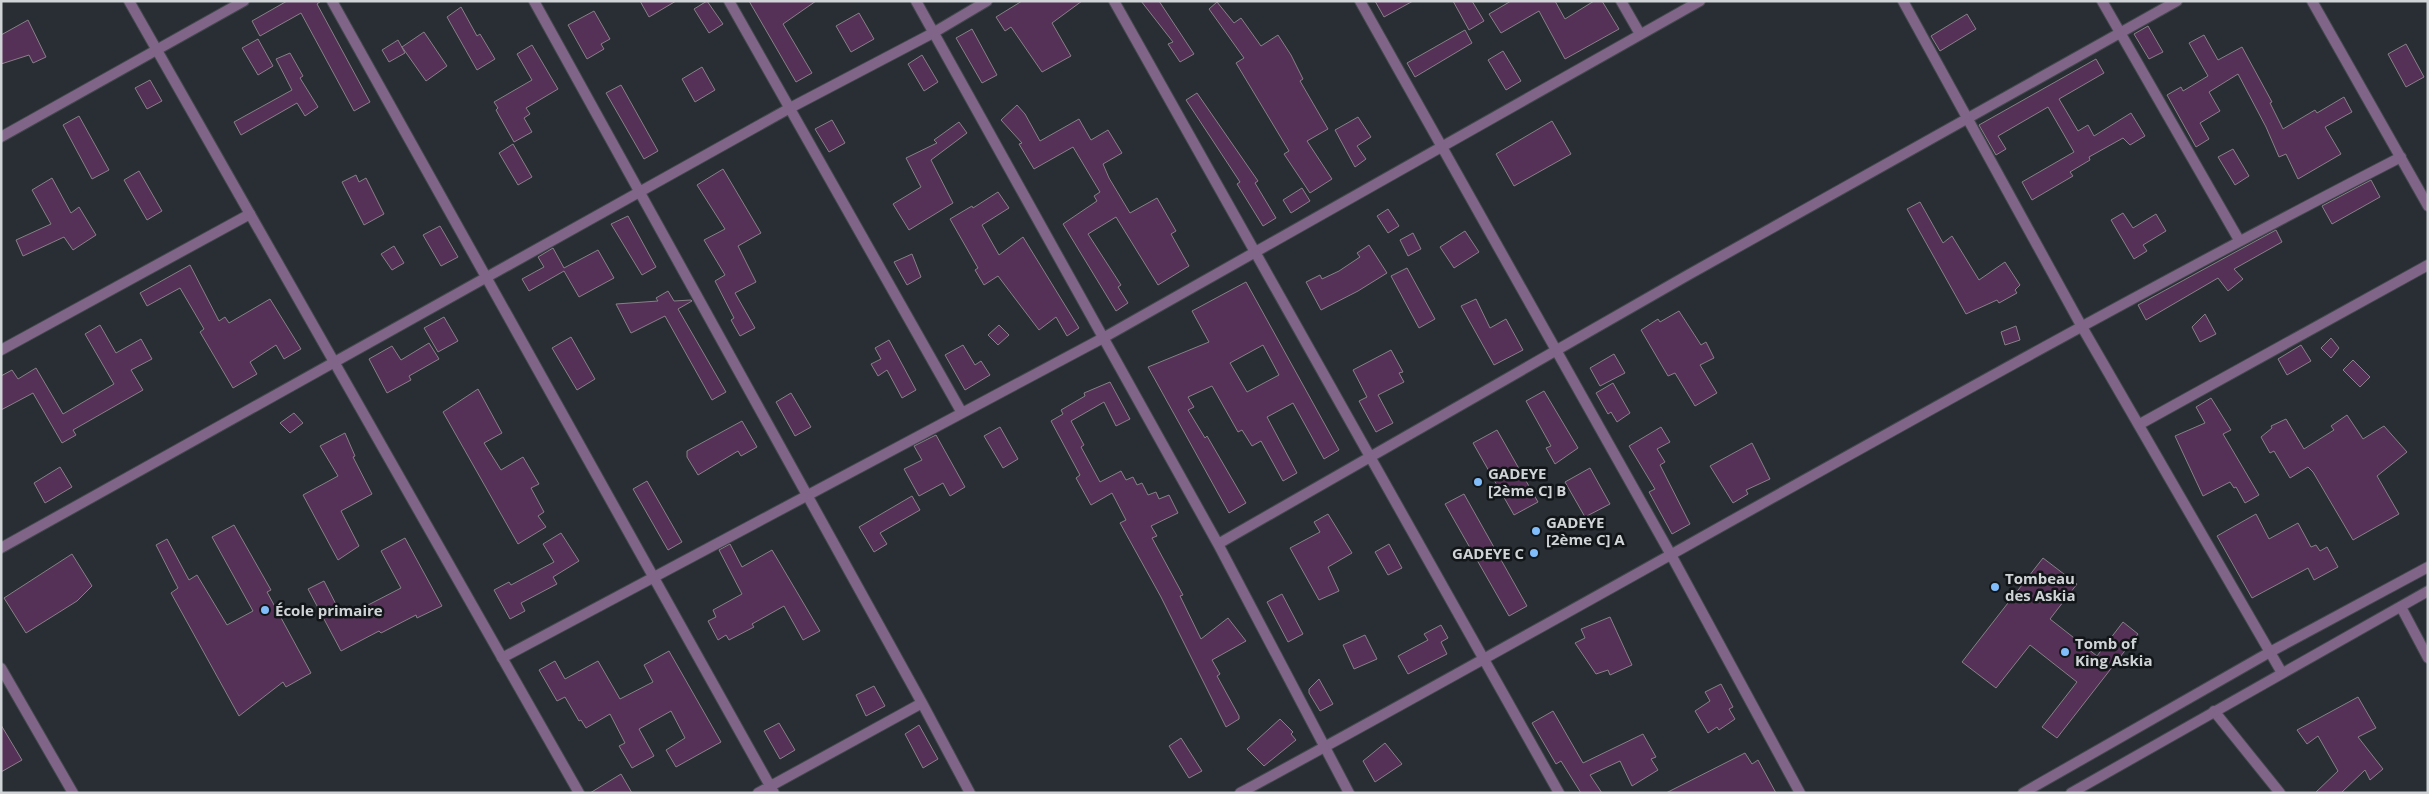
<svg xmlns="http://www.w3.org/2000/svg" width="2429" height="794" viewBox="0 0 2429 794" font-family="'Open Sans',sans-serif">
<rect width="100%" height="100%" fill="#282e34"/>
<path fill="#563157" stroke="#878087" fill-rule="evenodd" d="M287,1h34l-4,3 53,98 -16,9 -53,-98 -41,23 -8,-15z
M640,1h36l-27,16z
M707,1l16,23 -14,9 -15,-24z
M749,1h67l-33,23 29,49 -16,9z
M1022,1h60l-30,22 19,33 -29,16 -31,-45 -6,4 -9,-14z
M1141,1h18l35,53 -14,8 -12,-18 5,-2z
M1375,1h38l-29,16z
M1453,1h19l12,20 -15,9z
M1511,1h44l10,18 29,-18h8l17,28 -54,30 -26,-48 -38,22 -12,-19z
M1217,2l17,21 7,-5 20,28 17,-11 13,20 12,24 -3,2 28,48 -21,12 25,38 -22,14 -26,-39 5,-3 -53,-88 8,-5 -35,-49z
M461,7l16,29 3,-2 15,25 -18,11 -30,-53z
M594,11l16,28 -9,5 3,5 -17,10 -19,-34z
M859,13l15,26 -23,13 -15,-26z
M1967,14l9,15 -36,22 -9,-15z
M28,20l18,37 -13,6 -4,-8 -28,9v-29z
M2148,26l15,26 -14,7 -15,-25z
M972,29l25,46 -15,8 -26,-45z
M1465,30l7,13 -57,34 -8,-14z
M424,32l23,34 -21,15 -24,-34z
M2204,35l14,25 24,-13 30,55 -2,1 13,26 32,-19 2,3 27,-16 8,15 -27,15 16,27 -43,25 -12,-25 -7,3 -13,-30 -28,-53 -29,18 11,19 -20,12 9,16 -13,8 -29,-52 14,-8 2,4 25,-15 -19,-33z
M258,39l15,27 -15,9 -16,-27z
M398,40l7,13 -16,9 -7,-12z
M2406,44l18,33 -18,10 -18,-33z
M532,45l26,44 -32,19 4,6 -6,4 8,14 -18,10 -18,-32 2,-2 -4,-6 38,-22 -15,-26z
M1503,51l18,30 -15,9 -18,-30z
M290,53l13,23 -3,2 18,29 -13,9 -8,-13 -56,32 -7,-13 58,-32 -16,-31z
M922,55l16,27 -14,9 -16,-27z
M2096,59l8,14 -45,26 19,32 10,-6 6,11 37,-23 14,23 -15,9 -7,-7 -34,19 1,3 -20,12 3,4 -41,24 -10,-18 52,-30 -26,-45 -50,29 8,13 -10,6 -17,-30z
M702,67l13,23 -20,12 -13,-23z
M150,80l12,21 -15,8 -12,-21z
M621,85l37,66 -14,8 -38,-66z
M1197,93l61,88 -3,2 21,35 -13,8 -26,-42 3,-2 -54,-82z
M1017,105l8,9 15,27 39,-22 12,21 17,-10 14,23 -19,11 6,14 21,35 27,-15 19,33 -5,3 18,32 -31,19 -42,-68 -28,17 33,51 -3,2 10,16 -12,8 -53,-87 34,-23 -3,-5 6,-4 -27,-45 -39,22 -15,-25 3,-1 -21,-23z
M79,116l30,54 -17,9 -29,-54z
M1358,117l13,20 -14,9 9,13 -11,8 -20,-37z
M832,120l13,23 -16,9 -14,-23z
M1552,121l19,33 -57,32 -18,-32z
M959,122l8,11 -36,27 22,43 -44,27 -16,-26 28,-17 -15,-29 31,-15 -3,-3z
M513,144l19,33 -14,8 -19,-32z
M2233,149l16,27 -14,9 -17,-28z
M723,169l38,64 -23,13 18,36 -21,11 20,35 -15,8 -9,-16 3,-2 -19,-37 10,-6 -21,-35 21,-11 -28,-44z
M139,171l23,40 -15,9 -23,-40z
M356,175l3,7 7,-4 18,36 -20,11 -22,-43z
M52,178l19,35 8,-6 17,28 -23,15 -9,-13 -41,19 -7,-16 35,-16 -19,-34z
M2371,180l9,17 -48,27 -10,-18z
M1302,188l8,13 -19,12 -8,-13z
M998,192l11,16 -27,17 17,30 24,-18 56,91 -12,8 -11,-19 -17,13 -41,-54 -14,9 -9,-15 3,-2 -28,-49 22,-13 1,2z
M1920,202l23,41 9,-7 27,44 26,-18 15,23 -5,5 2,3 -18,10 -2,-3 -31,14 -59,-105z
M1388,209l11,17 -11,7 -11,-17z
M2123,213l10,15 23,-14 10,17 -23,14 4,6 -13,8 -23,-39z
M628,216l28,51 -14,8 -31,-51z
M440,226l18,31 -17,9 -18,-31z
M2276,230l6,12 -48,27 9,10 -15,12 -10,-13 -72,42 -8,-15z
M1465,231l14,21 -25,16 -14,-21z
M1413,233l8,16 -13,7 -8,-16z
M1369,245l18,28 -29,18 -37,19 -15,-28 14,-7 2,4 17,-8 21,-14 -3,-4z
M394,246l10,17 -12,7 -11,-16z
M553,248l11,20 34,-18 16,28 -35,19 -15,-26 -35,20 -7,-12 22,-12 -6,-10z
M912,254l9,23 -14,8 -13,-23z
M190,265l29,56 6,-4 4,6 41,-24 31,50 -17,10 -8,-14 -26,17 7,12 -24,14 -33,-56 4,-3 -24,-41 -33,18 -7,-13z
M1407,268l28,51 -16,9 -28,-52z
M1246,282l93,168 -15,9 -31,-56 -26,14 30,56 -14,8 -22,-40 -9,5 -10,-16 -4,2 -26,-46 -24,11 6,10 -6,3 17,28 2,-2 39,67 -17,10 -81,-146 61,-25 -17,-31zM1263,345l16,30 -32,17 -17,-29z
M668,291l6,10 17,-1 1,1 -14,8 48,83 -14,8 -47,-84 -34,17 -15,-29 42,-3 -2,-3z
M1476,299l14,29 16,-9 17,31 -29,15 -33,-59z
M1679,311l22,34 5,-3 8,16 -14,7 17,28 -22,13 -20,-33 -7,3 -27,-46 17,-11 2,3z
M2205,314l11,20 -16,8 -8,-15z
M444,317l14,24 -20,11 -14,-24z
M100,325l16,28 25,-14 11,20 -21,11 12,20 -70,40 3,5 -14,8 -29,-50 -32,17v-34l11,-6 6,9 18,-11 27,46 51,-30 -29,-50z
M999,325l10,10 -11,10 -10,-10z
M2016,326l4,14 -15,5 -4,-13z
M571,337l24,42 -18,11 -25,-42z
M2331,338l8,10 -8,10 -10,-10z
M889,340l27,50 -14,8 -15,-28 -9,6 -7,-12 10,-5 -6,-11z
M429,343l10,16 -30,17 2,4 -24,13 -18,-34 23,-13 9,14z
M963,345l12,20 6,-4 9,14 -25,15 -20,-35z
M2301,345l10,16 -24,14 -9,-16z
M1391,350l12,22 -4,1 5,9 -26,13 15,28 -17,9 -17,-31 8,-4 -14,-27z
M1614,354l11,19 -25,13 -10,-18z
M2353,360l17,17 -10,10 -17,-17z
M1110,382l20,37 -14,7 -12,-24 -33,19 13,24 -3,2 19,35 21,-11 5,9 7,-3 4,8 5,-2 6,12 8,-3 3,7 10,-4 9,18 -27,13 6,10 -5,2 31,57 -3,1 21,43 27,-21 18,23 -34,19 8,14 -3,2 22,40v3l-13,8 -65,-130 -41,-74 6,-3 -14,-27 -21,12 -15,-27 4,-3 -29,-54 12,-7 -2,-4 24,-14 -1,-3z
M1613,383l17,30 -13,9 -6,-10 -3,2 -12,-21z
M478,389l24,44 -18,10 17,27 22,-13 16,27 -8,4 13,24 -6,4 8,11 -28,17 -75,-132z
M1544,391l34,57 -23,16 -9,-16 5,-2 -25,-45z
M791,393l20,34 -16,9 -19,-34z
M2211,398l20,32 -8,4 36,61 -14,8 -9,-16 -2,1 -4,-6 -27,14 -28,-60 30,-13 -9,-16z
M294,413l9,10 -13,10 -10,-10z
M2347,415l16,24 21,-13 23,26 -30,24 22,38 -46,26 -40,-68 -5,-5 -18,11 -16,-27 -4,2 -9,-16 11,-9 -1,-2 15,-7 18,30 30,-19 -3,-4z
M742,421l15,26 -16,9 -3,-5 -40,24 -11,-18v-6z
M1000,427l18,32 -15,9 -19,-32z
M1661,427l9,15 -13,7 8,13 -5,3 30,59 -18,10 -23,-42 6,-3 -26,-43z
M1497,430l41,72 -24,13 -41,-72z
M345,433l10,23 -2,1 19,37 -31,17 18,35 -21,14 -35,-65 35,-19 -18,-30z
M936,435l29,52 -15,9 -7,-13 -24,13 -15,-27 18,-9 -8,-14z
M1752,443l18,36 -24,11 2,4 -15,9 -23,-37z
M60,467l12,20 -27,16 -11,-20z
M1590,468l20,36 -25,13 -20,-35z
M647,481l35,61 -14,8 -35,-61z
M1464,494l63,112 -18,10 -64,-112z
M912,496l8,14 -40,23 7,11 -13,8 -15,-25z
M1328,514l24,39 -24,14 11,24 -20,9 -29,-52 30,-16 -6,-10z
M2256,514l13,25 29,-16 13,24 5,-2 4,6 7,-4 11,20 -24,13 -6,-12 -56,30 -35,-62z
M234,525l37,65 -4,2 44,81 -25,14 -3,-5 -44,34 -68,-123 7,-5 -22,-43 11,-6 22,41 8,-5 30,50 26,-14 -41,-74z
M561,533l18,28 -26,16 4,7 -36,19 4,8 -15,8 -16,-29 15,-8 2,3 43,-23 -11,-18z
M405,538l37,68 -25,12 -1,-3 -35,18 -2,-2 -38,20 -33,-62 16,-8 19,37 58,-30 -20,-37z
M730,544l12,23 30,-17 48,81 -17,9 -19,-34 -32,18 2,3 -25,13 -3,-5 -8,5 -10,-19 8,-4 -3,-7 29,-16 -23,-44z
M1389,544l13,24 -14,7 -13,-23z
M72,554l20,32 -15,15 -51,32 -22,-35z
M2043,558l34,26 -27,35 47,37 26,-34 15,12 -81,104 -15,-11 35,-45 -47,-37 -34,43 -34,-26z
M1282,594l21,40 -15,8 -21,-40z
M1610,617l22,48 -22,10 -2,-5 -12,4 -21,-31 10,-5 -4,-9z
M1441,625l7,13 -7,4 6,12 -39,20 -10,-18 30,-16 -4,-6z
M1365,635l12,24 -23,10 -11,-24z
M669,651l52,91 -45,25 -10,-17 19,-12 -14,-27 -32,18 15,27 -22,12 -13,-22 6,-3 -15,-29 -24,14 -5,-8 -2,1 -14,-24 -8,4 -18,-31 16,-9 10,18 33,-18 22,38 33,-17 -9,-17z
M1319,679l14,25 -13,7 -11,-18v-4z
M1721,684l12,23 -4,2 6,10 -16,11 -2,-3 -9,6 -13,-22 15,-10 -5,-9z
M874,686l11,20 -19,10 -10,-21z
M2358,697l18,31 -18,9 25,32 -13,11 -5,-10 -24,23h-26l23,-22 -20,-35 -11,8 -10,-14z
M1553,711l30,52 60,-29 13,23 -5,2 7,11 -26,16 -12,-25 -30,14 12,18h-21l-20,-32 -5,3 -24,-41z
M1280,719l13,13 -2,2 5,6 -32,26 -17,-17z
M779,723l16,27 -15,9 -16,-28z
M1,725l21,35 -21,12z
M919,725l19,34 -15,9 -18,-34z
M1181,738l21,33 -13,7 -20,-32z
M1385,743l17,21 -27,18 -12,-21z
M1745,753l7,11 6,-4 18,33h-110z
M621,774l11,19h-42z"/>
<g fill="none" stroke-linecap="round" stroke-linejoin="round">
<g stroke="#43494e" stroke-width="12">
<path id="minor" d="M332,1l442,792
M534,1l388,702 48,90
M729,1l233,412
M916,1l302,543 131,249
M1114,1l445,792
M1360,1l310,552 130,240
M1621,1l19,33
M1903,1l179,326 200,346
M2102,1l137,239
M2312,1l116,205
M1,137l243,-136
M1,350l249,-136
M2140,424l288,-159
M1218,544l470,-269 489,-274
M1,548l789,-440 143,-75 54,-32
M2401,607l27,51
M502,658l601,-320 597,-337
M1,668l72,125
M2214,711l66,82
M758,793l164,-90
M1240,793c388,-210 768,-434 1161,-636"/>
</g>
<g stroke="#43494e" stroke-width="12">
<path id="tertiary" d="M129,1l450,792
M2023,793l247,-141 158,-85
M2071,793l357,-202"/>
</g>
<use href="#minor" stroke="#816588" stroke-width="10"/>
<use href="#tertiary" stroke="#816588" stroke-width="10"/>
</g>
<g fill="#80bdfa" stroke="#131618" stroke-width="2">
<circle cx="1478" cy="482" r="5"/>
<circle cx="1536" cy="531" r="5"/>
<circle cx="1534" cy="553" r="5"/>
<circle cx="1995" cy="587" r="5"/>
<circle cx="265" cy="610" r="5"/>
<circle cx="2065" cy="652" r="5"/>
</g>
<g text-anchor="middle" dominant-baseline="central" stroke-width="5" stroke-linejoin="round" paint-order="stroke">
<g font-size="15" font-weight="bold" fill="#d0d4d7" stroke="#131618" text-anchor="start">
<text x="1488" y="473">GADEYE<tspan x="1488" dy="17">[2ème C] B</tspan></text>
<text x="1546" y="522">GADEYE<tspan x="1546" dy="17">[2ème C] A</tspan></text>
<text x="1524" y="553" text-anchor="end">GADEYE C</text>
<text x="2005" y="578">Tombeau<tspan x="2005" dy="17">des Askia</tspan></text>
<text x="275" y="610">École primaire</text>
<text x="2075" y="643">Tomb of<tspan x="2075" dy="17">King Askia</tspan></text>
</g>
</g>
<rect width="2429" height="794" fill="none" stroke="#d0d4d7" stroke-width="5"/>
</svg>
